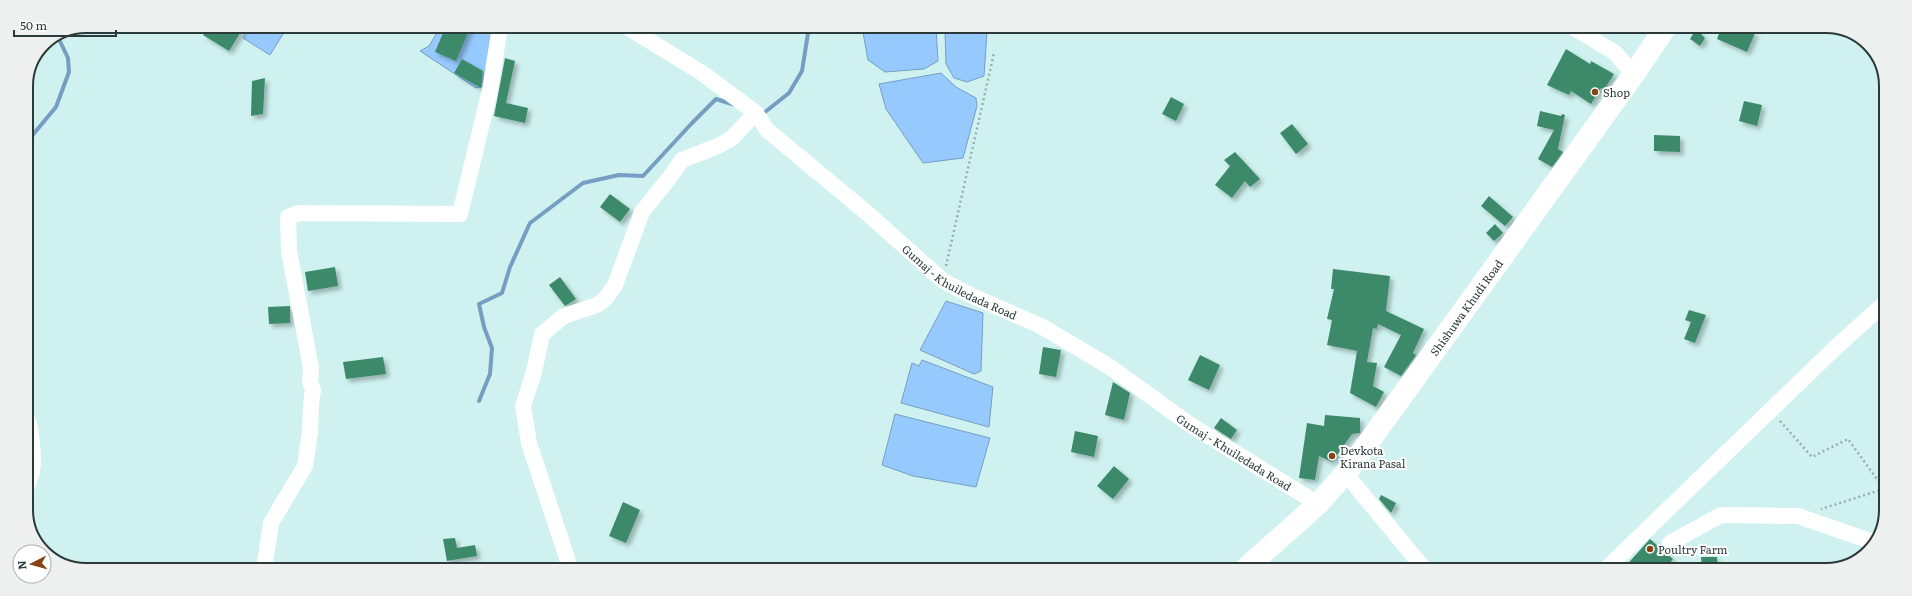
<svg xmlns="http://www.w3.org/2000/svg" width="1912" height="596" viewBox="0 0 1912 596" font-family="Literata,serif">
<defs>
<filter id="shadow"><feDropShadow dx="3.5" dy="3.5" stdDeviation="2" flood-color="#0004"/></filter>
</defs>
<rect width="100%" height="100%" fill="#cff2f0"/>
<path fill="#96c9fd" stroke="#769ec2" d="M250,26h38l-18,29 -27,-17z
M441,26l63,1 -12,57 -16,4 -56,-37 9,-5z
M862,27h45l3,4 11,-4h15l2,34 -14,8 -39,3 -17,-12z
M948,27h30l9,5 -3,44 -17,6 -13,-4 -8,-14 -1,-32z
M941,73l15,14 20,11 1,8 -14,52 -40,5 -37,-54 -7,-25z
M946,301l37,12 -2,58 -7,3 -54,-24z
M922,360l71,27 -4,40 -88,-24 11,-40 7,3z
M895,414l95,24 -14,49 -63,-11 -31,-11z"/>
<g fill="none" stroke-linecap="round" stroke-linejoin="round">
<path stroke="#769ec2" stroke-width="4" d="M765,112l24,-19 13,-22 7,-44
M26,143l30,-36 13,-35 -1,-14 -10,-21
M479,401l11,-27 2,-26 -8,-21 -5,-23 23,-11 8,-26 20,-44 53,-40 36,-8 24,1 49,-53 24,-24 19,6"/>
</g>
<path fill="#3c8a6b" filter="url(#shadow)" d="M209,26h26l7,4 -13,21 -26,-16z
M446,26h25l-15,35 -21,-9z
M1721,28h23l11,5 -8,19 -30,-13z
M1696,29l9,9 -5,8 -10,-7z
M1566,49l24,15 1,-3 23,13 -10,16 -3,-2 -10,16 -20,-13 -2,4 -22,-10z
M505,58l10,3 -9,42 22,5 -3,15 -31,-7z
M462,59l21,12 -2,17 -27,-15z
M265,78l-2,36 -12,2 1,-35z
M1171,97l13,7 -8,17 -14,-7z
M1744,101l18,4 -5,21 -18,-5z
M1540,111l21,5 1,-2 3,1 -7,34 5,3 -11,15 -14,-8 16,-29 -17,-4z
M1292,124l16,20 -12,10 -16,-21z
M1654,135l26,1v16l-26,-1z
M1235,152l25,27 -10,8 -5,-6 -13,17 -17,-13 15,-19 -6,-6z
M610,194l20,15 -10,13 -20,-15z
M1489,196l24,21 -8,9 -24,-20z
M1495,224l8,9 -9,8 -8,-8z
M335,267l3,19 -30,5 -3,-19z
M1333,269l57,7 -4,35 38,18 -11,24 3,2 -15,21 -17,-9 17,-32 -23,-11 -1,5 -4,-1 -6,34 10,1 -4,23 11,6 -8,15 -26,-14 7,-42 -30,-6 5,-25 -5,-1 7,-30h-3z
M560,277l16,22 -11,7 -16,-21z
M290,306v17l-21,1 -1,-17z
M1689,310l17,5 -11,28 -11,-4 7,-17 -6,-2z
M1043,347l18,3 -5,27 -17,-3z
M1200,355l20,10 -11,25 -21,-10z
M383,357l3,17 -40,5 -3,-17z
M1113,382l17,11 -6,27 -19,-5z
M1325,415l35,3v15l-8,1 -20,28 -13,-6 -4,24 -16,-2 8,-55 17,3z
M1221,418l16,12 -6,9 -17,-11z
M1075,431l23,5 -4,21 -23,-5z
M1114,466l15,13 -16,20 -16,-13z
M1381,495l15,8 -5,10 -12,-14z
M623,502l17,8 -14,33 -17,-7z
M455,538l2,10 18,-3 2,11 -30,5 -4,-22z
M1650,539l23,20 -9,11h-42z
M1701,557h16l1,13h-16z"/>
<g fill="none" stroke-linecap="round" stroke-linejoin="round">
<path stroke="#94afae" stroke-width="2.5" stroke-dasharray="2 3" stroke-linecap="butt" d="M946,266l48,-213
M1780,421l32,36 36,-18 36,50 -63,20"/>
<g stroke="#fff" stroke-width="16">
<path id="s1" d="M627,27l75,46 54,40 11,17 100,83 75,67 30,16 69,30 69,41 79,57 129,80"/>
<path d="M1574,28l40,24 20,22"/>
<path d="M26,418c6,5 8,44 6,53 -1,6 -4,12 -6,18"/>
<path d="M1345,473l80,97"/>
<path d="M1670,543l51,-28 77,1 75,26"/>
<path d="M264,568l7,-45 34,-57 5,-34 1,-28 2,-14 -3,-8 1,-14 -22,-117 -1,-34 11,-4 161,1 30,-124 9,-57 3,-7"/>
<path d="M569,568l-2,-10 -38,-115 -6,-37 11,-34 8,-38 22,-18 33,-11 9,-7 9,-13 27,-73 28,-35 12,-17 36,-14 13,-7 25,-26"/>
<path d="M1605,570l230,-222 50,-45"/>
</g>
<path stroke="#fff" stroke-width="22" id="s2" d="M1245,569l73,-65 32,-36 284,-394 31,-46"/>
</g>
<g fill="#854313" stroke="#fff" stroke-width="1.5">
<circle cx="1595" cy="92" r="4"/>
<circle cx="1332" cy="456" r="4"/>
<circle cx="1650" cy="549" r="4"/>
</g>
<g text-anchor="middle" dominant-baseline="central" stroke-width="4" stroke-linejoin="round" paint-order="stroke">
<g font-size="11" fill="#2b3939" stroke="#fff" text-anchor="start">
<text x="1603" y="92">Shop</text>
<text x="1340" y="450">Devkota<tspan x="1340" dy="13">Kirana Pasal</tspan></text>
<text x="1658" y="549">Poultry Farm</text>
</g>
<g font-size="11" fill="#2b3939" stroke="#fff">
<text stroke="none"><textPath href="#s1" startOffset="422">Gumaj - Khuiledada Road</textPath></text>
<text stroke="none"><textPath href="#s2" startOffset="344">Shishuwa Khudi Road</textPath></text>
<text stroke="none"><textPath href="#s1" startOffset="746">Gumaj - Khuiledada Road</textPath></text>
</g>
</g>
<path d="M0 0H1912V596H0ZM86 33H1826A53 53 0 0 1 1879 86V510A53 53 0 0 1 1826 563H86A53 53 0 0 1 33 510V86A53 53 0 0 1 86 33Z" fill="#eeefef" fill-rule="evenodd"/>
<path fill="none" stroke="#2b3939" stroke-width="2" d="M86 33H1826A53 53 0 0 1 1879 86V510A53 53 0 0 1 1826 563H86A53 53 0 0 1 33 510V86A53 53 0 0 1 86 33Z"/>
<g transform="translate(32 564) rotate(264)"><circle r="19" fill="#ffffff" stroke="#aab0b0"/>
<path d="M0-3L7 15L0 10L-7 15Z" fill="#854313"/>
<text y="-6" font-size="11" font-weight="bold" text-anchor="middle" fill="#2b3939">N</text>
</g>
<path d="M14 30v6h102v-6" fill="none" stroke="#2b3939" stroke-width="2"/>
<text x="20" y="30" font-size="12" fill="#2b3939" stroke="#ffffff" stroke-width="3" paint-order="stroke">50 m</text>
</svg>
